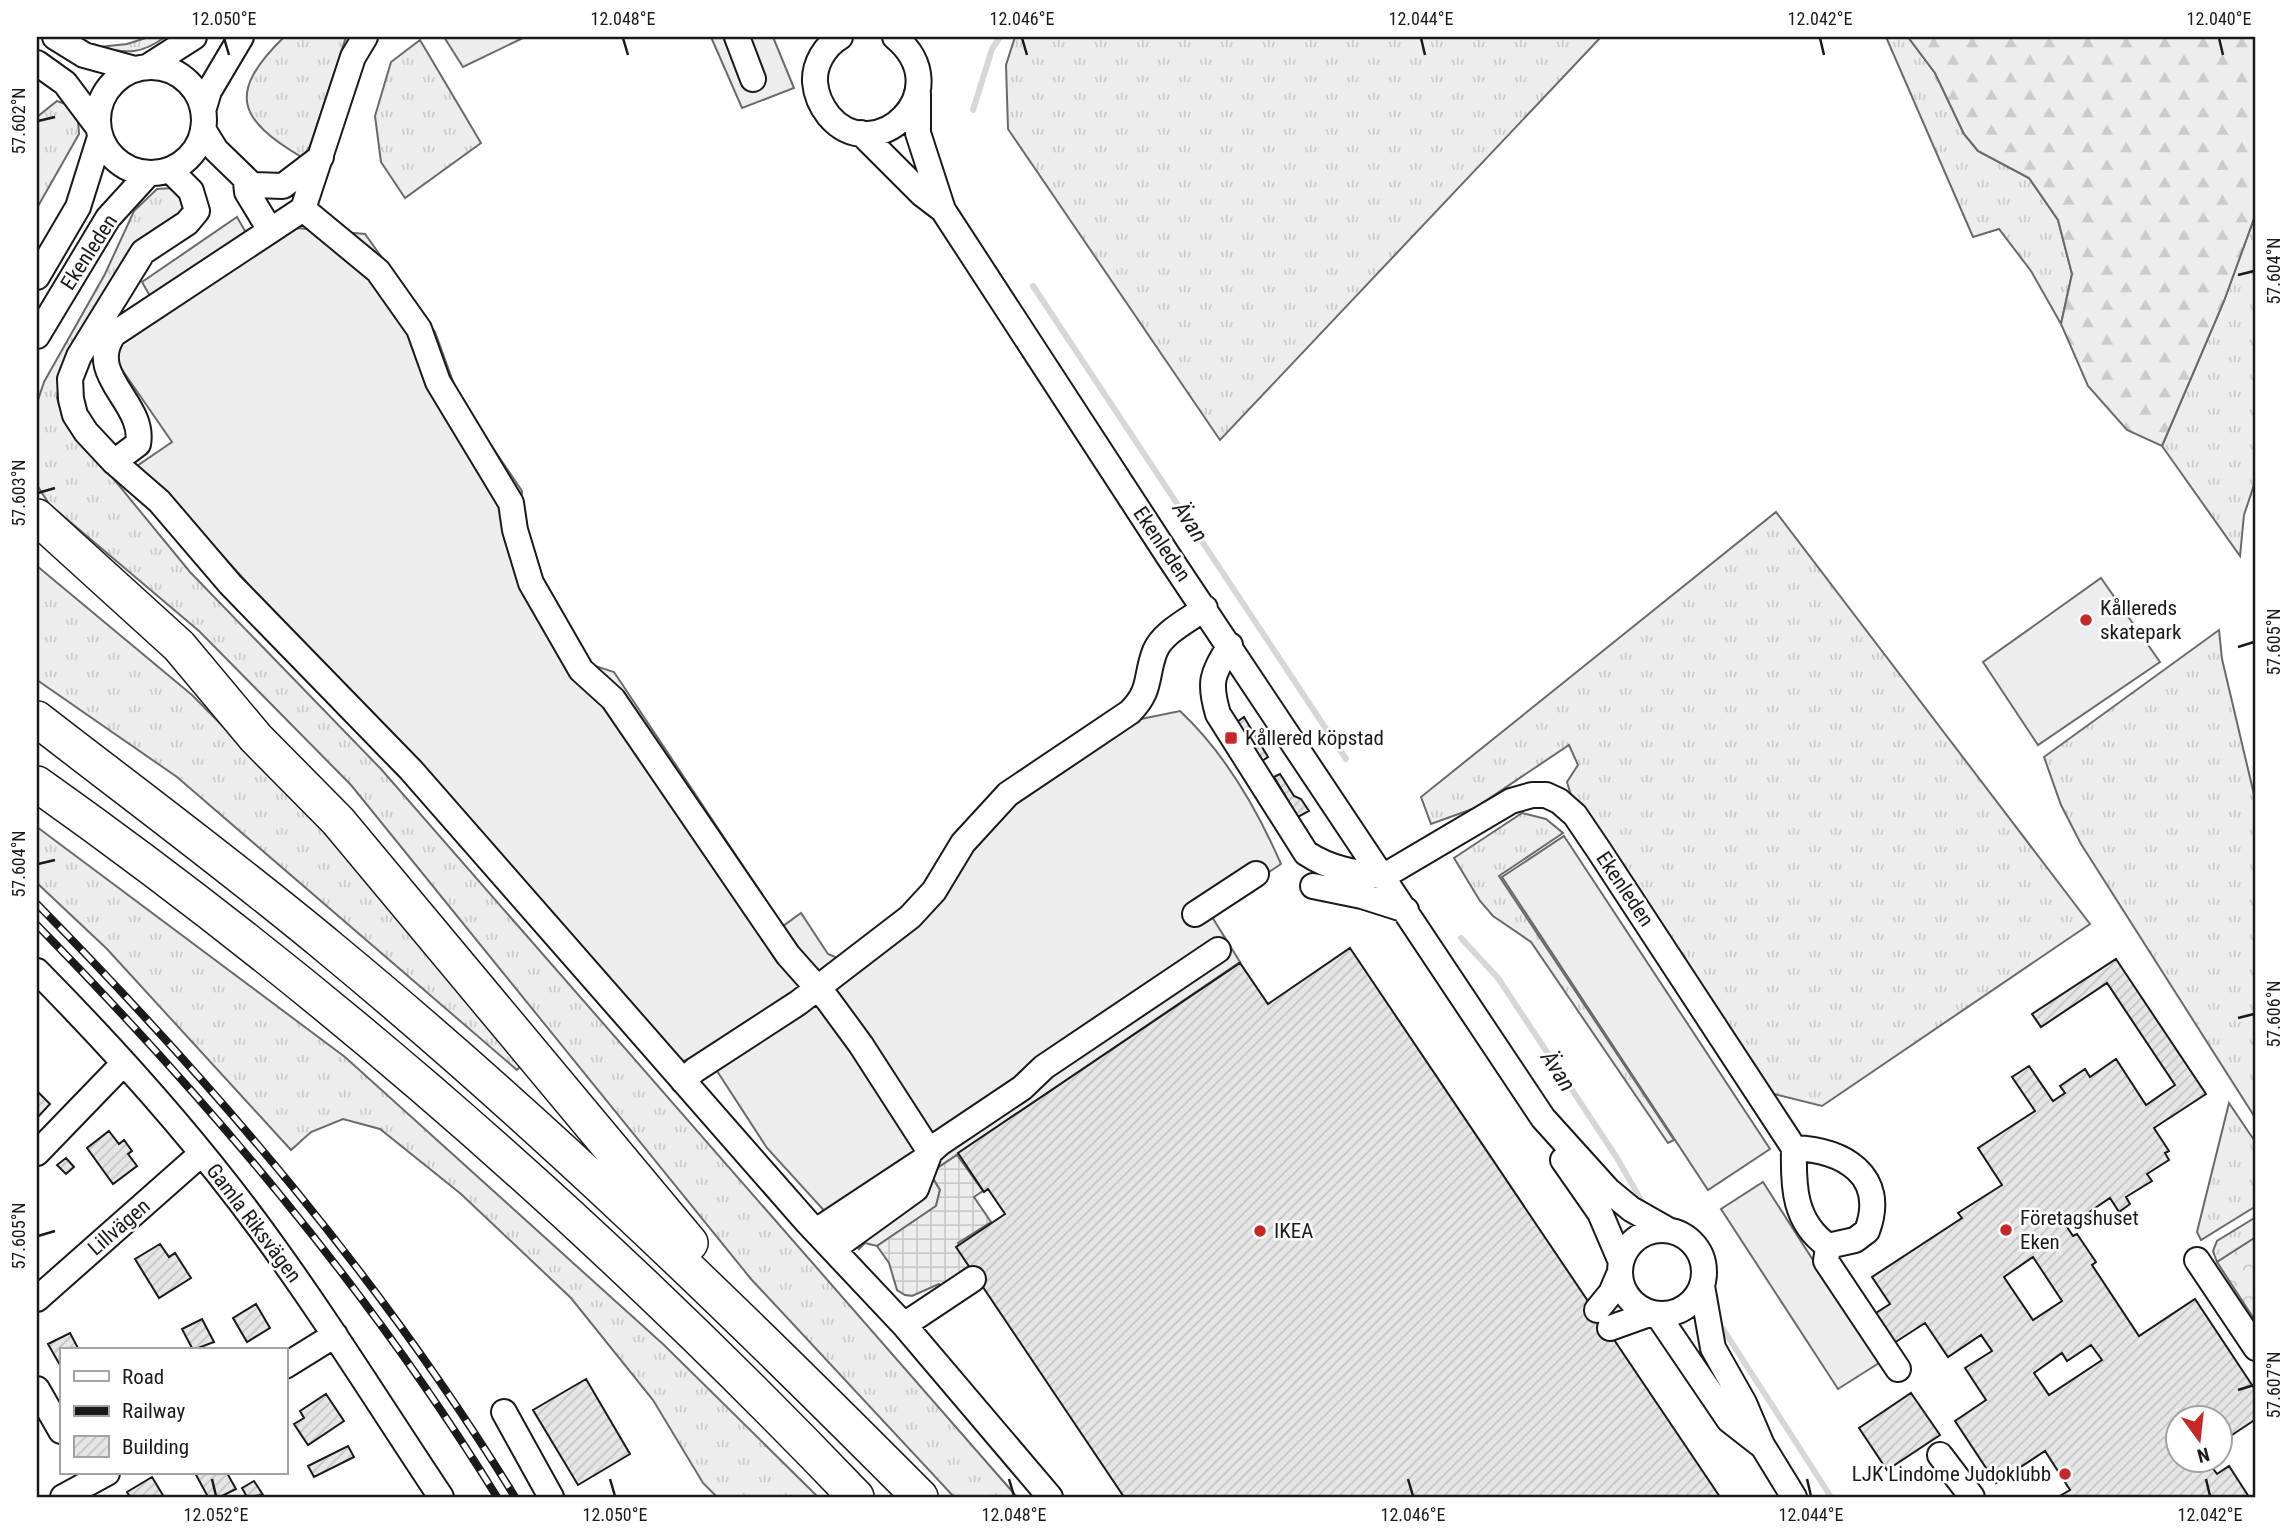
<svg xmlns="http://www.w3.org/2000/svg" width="2293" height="1534" viewBox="0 0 2293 1534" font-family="'Roboto Condensed',sans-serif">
<defs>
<pattern id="grass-tufts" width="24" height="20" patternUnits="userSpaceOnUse" patternTransform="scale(1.75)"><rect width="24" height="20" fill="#ededed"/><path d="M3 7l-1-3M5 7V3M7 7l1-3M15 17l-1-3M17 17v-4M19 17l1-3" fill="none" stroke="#cbcbcb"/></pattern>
<pattern id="forest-firs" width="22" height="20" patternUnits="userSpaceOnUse" patternTransform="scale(1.75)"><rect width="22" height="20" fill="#ededed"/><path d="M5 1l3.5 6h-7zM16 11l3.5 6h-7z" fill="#cbcbcb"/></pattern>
<pattern id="park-crowns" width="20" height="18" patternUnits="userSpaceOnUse" patternTransform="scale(1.75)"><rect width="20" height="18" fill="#ededed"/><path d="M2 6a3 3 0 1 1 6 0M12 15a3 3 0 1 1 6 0" fill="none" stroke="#cbcbcb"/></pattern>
<pattern id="plaza-grid" width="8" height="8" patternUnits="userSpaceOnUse" patternTransform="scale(1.75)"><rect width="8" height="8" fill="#ededed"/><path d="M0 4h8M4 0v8" fill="none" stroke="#cbcbcb"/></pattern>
<pattern id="building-hatch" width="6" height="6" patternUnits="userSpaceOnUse" patternTransform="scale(1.75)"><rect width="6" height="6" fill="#e6e6e6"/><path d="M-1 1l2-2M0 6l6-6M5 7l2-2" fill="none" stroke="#c5c5c5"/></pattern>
</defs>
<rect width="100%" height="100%" fill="#fff"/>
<path fill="url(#grass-tufts)" stroke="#6a6a6a" stroke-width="2" d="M149,37h16c-23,17 -38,17 -66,10l28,-3z
M284,37h62l-36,109 -7,12c-66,-39 -76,-65 -19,-121z
M1015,37h586l-381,403 -212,-311 -2,-64z
M1886,37h22l27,36 29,61 14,17 51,27 29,42 14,54 -11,50 -30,-53 -32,-42 -26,8z
M420,40l61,103 -76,55 -24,-36 -6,-46 16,-54z
M57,101l14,5 7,14 1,14 -42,74v-91z
M173,188l7,5 4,17 -125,173 -2,15 5,18 128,156 191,197 636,728h-63l-203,-218 -400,-494 -152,-154 -150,-127 -12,-19v-82l7,-21 61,-108 29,-63 23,-22z
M2256,213v266l-12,36 -4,41 -78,-110 62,-145z
M1776,512l314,412 -268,182 -60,-15 -189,-289 -6,-20 11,-17 -9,-20 -94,63 -44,16 -10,-27z
M37,566l155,129 151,153 184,212 -10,10 -340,-293 -140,-97z
M2219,630l3,29 34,144v316l-175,-275 -20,-39 -17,-48z
M1522,813l24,6 17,14 -64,43 175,264 -6,3 -137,-201 -38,-26 -13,-15 -26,-43z
M37,827l308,230 319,288 154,152h-101l-14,-14 -50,-83 -82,-102 -110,-104 -81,-65 -37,-10 -32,13 -20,18 -184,-201 -70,-66z
M2229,1103l27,40v63l-55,34 -4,-8z
M2256,1217v20l-39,25 -4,-11 4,-10z"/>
<path fill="url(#forest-firs)" stroke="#6a6a6a" stroke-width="2" d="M1908,37h348v176l-32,88 -62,145 -35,-16 -39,-44 -27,-62 11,-50 -14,-54 -29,-42 -51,-27 -14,-17 -29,-61z"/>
<path fill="url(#park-crowns)" stroke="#6a6a6a" stroke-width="2" d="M2256,1237v85l-39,-60z"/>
<path fill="#ededed" stroke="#6a6a6a" stroke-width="2" d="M444,37h81l-62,30z
M711,37h62l21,51 -52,20z
M237,217l8,14 51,-3 69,6 70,98 24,66 63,93 -2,24 26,79 46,71 22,7 169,254 18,-13 27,41 35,15 68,-58 40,-58 34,-40 25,-21 111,-73 39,-8c45,42 77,98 101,153l-72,48 31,50 -310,211 10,17 -4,16 -59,40 -12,-3 -6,6 -92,-101 -63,-97 -22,11 -470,-518 -75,-78 35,-24 -56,-81 -1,-12 35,-53 -8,-14z
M2101,578l59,84 -122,83 -55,-83z
M1564,836l206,313 -62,41 -206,-313z
M1763,1182l116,181 -41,26 -117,-180z"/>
<path fill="url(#plaza-grid)" stroke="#6a6a6a" stroke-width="2" d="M957,1155l26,36 -9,6 17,25 -33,21 17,27 -30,20 -6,-6 -27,12 -7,-1 -8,-5 -8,-27 -12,-17 59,-40 4,-16 -10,-17z"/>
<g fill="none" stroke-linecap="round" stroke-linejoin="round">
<path stroke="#d7d7d7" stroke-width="6" d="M973,110l19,-61 8,-12
M1033,286l313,473
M1461,938l37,40 119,180 28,49
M1723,1329l108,168"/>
</g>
<path fill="url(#building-hatch)" stroke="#1a1a1a" stroke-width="2" fill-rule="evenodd" d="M1244,717l24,40 -6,4 -13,-22 -8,-4 -7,-11z
M1280,774l14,22 7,3 8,12 -11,6 -24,-40z
M1350,948l370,549h-596l-168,-250 49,-33 -17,-25 -4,3 -26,-39 282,-190 28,41z
M2116,959l90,135 -52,34 15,23 -4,2 4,7 -22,14 5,7 -26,16 4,7 -11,8 -9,-14 -43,29 6,9 4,-2 19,28 -4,3 47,71 56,-37 61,92v28l-36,24v-25h-42v42h29l10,14 12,-8 20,31h-191l12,-7 -25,-39 -49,32 -41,-62 31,-21 -21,-32 27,-17 -11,-16 -33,22 -23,-34 -34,22 -20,-29 19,-12 -18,-27 90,-59 -4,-5 44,-28 -24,-37 57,-37 -23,-34 17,-11 24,35 12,-8 -5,-7 25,-17 5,8 26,-18 30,46 29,-20 -68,-102 -66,44 -9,-13zM2033,1257l29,44 -29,19 -29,-43zM2091,1345l11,15 -53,35 -15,-22 28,-20 5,8z
M37,1091l13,13 -13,14z
M109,1131l10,13 5,-4 8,11 -4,3 9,12 -24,18 -26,-36z
M66,1158l8,9 -8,7 -9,-9z
M160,1244l9,13 6,-4 16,25 -32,20 -24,-39z
M256,1304l14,24 -23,14 -14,-24z
M202,1319l12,23 -21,8 -11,-21z
M70,1333l9,17h-18v17l-13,-23z
M586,1379l44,75 -52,31 -45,-75z
M1911,1393l29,42 -53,35 -28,-42z
M326,1394l18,27 -36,24 -14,-21 10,-6 -4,-7z
M348,1446l6,11 -40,20 -6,-11z
M195,1473h32l9,16 -16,8h-12z
M152,1477l12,20h-34l-3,-5z
M254,1481l9,14 -16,2 -5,-9z"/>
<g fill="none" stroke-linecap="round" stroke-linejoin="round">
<g stroke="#1a1a1a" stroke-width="28">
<path id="minor" d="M55,37l29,18 51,14
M737,37l16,42
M840,37c-15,9 -26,27 -25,45 1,13 6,24 14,34 46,54 131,-25 66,-79
M37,63l28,20 33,44
M98 120a53 53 0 1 1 106 0a53 53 0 1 1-106 0Z
M147,67l47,-30
M918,94v39l25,77 226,347 374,561 65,72 23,19 37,21
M203,111l6,-20 32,-54
M203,129l13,21 36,35 31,1 38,-29
M861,133l61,61 21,16
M170,170l21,21 6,20 -10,12 -44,29 -64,104 -9,23 1,20 4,16 11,17 28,30 45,39 71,83 181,186 396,452 97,103 146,172
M246,182l1,10 23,38
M303,209l75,62 41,58 19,53 73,121 4,27 16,53 50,87 32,29 175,256 40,45 33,45 69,107
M37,277l41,-70 22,-70
M37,336l71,-118 41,-45
M114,462l24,-18c8,-41 -54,-69 -24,-110l189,-125 50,-152 12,-20
M1230,645c-17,29 -22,35 -12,69l88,139c24,16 49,20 78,23
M1384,876l127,-75 21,-6h14l13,6 16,14 23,34 196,299c-1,39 0,74 34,98l27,-6 12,-9c21,-56 -24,-81 -73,-83
M1313,886l49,10 44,14
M1195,914l61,-40
M37,971c78,79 157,167 223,257 64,87 121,179 181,269
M683,1081l12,-11 103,-67 112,-86 24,-26 29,-48 45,-49 122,-82c22,-22 15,-35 25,-61 8,-19 34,-31 50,-43
M37,1153l86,-89
M1563,1160l37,53 21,49
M1620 1272a42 42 0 1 1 84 0a42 42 0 1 1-84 0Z
M816,1231l112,-74
M1828,1246l-2,15 72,108
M833,1249l83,-60 14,-37 10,-9 82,-55 22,-21 174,-117
M2197,1260l59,88
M1702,1286l11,62 31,55 18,42 32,52
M37,1299l164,-145
M1597,1310l14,-17 9,-21
M1657,1314l72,106 32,25
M904,1325l69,-46
M1610,1328l42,-15
M285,1366l50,-31
M37,1389l24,42
M504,1412l47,85
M1940,1455l32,42
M63,1497l44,-24"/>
</g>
<g stroke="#1a1a1a" stroke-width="38">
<path id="highway" d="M37,517l142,129 77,92 82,83 352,422
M37,719c98,76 198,150 294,230 207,171 400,358 589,548
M37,784c295,209 569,452 819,713"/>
</g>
<use href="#minor" stroke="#fff" stroke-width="24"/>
<use href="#highway" stroke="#fff" stroke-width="35"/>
<g stroke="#1a1a1a" stroke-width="8">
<path id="rail" d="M37,904c178,181 345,376 478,593
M37,925c171,175 331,363 460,572"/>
</g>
<use href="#rail" stroke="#fff" stroke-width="5" stroke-dasharray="16" stroke-linecap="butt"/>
</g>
<path fill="none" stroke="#1a1a1a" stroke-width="2.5" d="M224,38l5,17M623,38l5,17M1022,38l5,17M1421,38l4,17M1820,38l4,17M2219,38l4,17M38,121l17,-4M2238,275l16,-4M38,493l17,-5M2238,647l16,-5M38,864l17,-4M2238,1018l16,-4M38,1236l17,-5M2238,1390l16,-5M212,1479l4,17M610,1479l5,17M1009,1479l5,17M1408,1479l5,17M1807,1479l4,17M2206,1479l4,17"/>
<g fill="#c62828" stroke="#fff" stroke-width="2.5">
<circle cx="2086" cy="620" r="7"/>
<rect x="1224" y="731" width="14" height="14" rx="3.5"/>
<circle cx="2006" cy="1230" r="7"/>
<circle cx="1260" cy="1231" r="7"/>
<circle cx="2065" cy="1474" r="7"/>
</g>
<g text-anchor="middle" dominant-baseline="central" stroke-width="5" stroke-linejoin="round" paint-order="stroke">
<g font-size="21" fill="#1a1a1a" stroke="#fff">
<text transform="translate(89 252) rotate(-57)">Ekenleden</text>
<text transform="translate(1162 544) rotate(56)">Ekenleden</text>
<text transform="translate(1625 889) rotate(56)">Ekenleden</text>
<text transform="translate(254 1223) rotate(53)">Gamla Riksvägen</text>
<text transform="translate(119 1227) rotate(-41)">Lillvägen</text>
</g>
<g font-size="21" fill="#1a1a1a" stroke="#fff" text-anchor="start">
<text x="2100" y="608">Kållereds<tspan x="2100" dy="24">skatepark</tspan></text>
<text x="1245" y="738">Kållered köpstad</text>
<text x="2020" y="1218">Företagshuset<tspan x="2020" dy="24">Eken</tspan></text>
<text x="1274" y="1231">IKEA</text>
<text x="2051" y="1474" text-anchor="end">LJK Lindome Judoklubb</text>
</g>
<g font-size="23" font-style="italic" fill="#1a1a1a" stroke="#fff">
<text transform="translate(1190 522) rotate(56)">Ävan</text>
<text transform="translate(1558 1071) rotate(57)">Ävan</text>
</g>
</g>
<rect width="2293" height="1534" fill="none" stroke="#ffffff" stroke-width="77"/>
<rect x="60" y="1348" width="228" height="126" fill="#ffffff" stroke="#a3a3a3" stroke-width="2"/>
<rect x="74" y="1371" width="35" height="10" fill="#ffffff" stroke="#a3a3a3" stroke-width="2"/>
<text x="122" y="1384" font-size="21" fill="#1a1a1a">Road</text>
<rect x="74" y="1406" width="35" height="10" fill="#1a1a1a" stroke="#a3a3a3" stroke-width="2"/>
<text x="122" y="1418" font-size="21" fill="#1a1a1a">Railway</text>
<rect x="74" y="1436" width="35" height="21" fill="url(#building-hatch)" stroke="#a3a3a3" stroke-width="2"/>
<text x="122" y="1454" font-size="21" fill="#1a1a1a">Building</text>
<g transform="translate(2199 1439) rotate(165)"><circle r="33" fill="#ffffff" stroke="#a3a3a3" stroke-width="2"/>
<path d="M0-5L12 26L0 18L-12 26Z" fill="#c62828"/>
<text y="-10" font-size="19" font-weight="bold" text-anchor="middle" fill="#1a1a1a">N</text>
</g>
<rect x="38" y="38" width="2216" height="1458" fill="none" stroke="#1a1a1a" stroke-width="2.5"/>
<g font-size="18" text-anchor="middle" fill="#1a1a1a">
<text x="224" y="25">12.050°E</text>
<text x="623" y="25">12.048°E</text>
<text x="1022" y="25">12.046°E</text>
<text x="1421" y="25">12.044°E</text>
<text x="1820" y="25">12.042°E</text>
<text x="2219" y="25">12.040°E</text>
<text transform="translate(19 121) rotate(-90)" y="6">57.602°N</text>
<text transform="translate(2274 271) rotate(-90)" y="6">57.604°N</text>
<text transform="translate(19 493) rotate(-90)" y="6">57.603°N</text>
<text transform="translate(2274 642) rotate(-90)" y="6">57.605°N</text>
<text transform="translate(19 864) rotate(-90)" y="6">57.604°N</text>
<text transform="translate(2274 1014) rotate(-90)" y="6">57.606°N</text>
<text transform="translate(19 1236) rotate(-90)" y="6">57.605°N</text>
<text transform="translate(2274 1385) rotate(-90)" y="6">57.607°N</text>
<text x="216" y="1521">12.052°E</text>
<text x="615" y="1521">12.050°E</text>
<text x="1014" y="1521">12.048°E</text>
<text x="1413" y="1521">12.046°E</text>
<text x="1811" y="1521">12.044°E</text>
<text x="2210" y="1521">12.042°E</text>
</g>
</svg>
